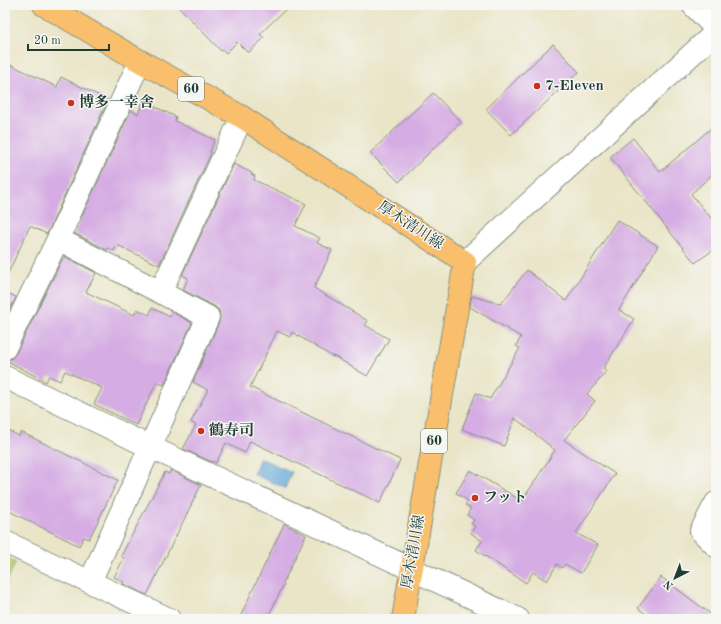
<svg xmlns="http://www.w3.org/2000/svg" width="721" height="624" viewBox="0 0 721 624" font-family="'Old Standard TT','Noto Serif JP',serif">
<rect width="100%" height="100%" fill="#f6f6f2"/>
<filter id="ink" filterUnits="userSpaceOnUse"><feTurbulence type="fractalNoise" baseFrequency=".025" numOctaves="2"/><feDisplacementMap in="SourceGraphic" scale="8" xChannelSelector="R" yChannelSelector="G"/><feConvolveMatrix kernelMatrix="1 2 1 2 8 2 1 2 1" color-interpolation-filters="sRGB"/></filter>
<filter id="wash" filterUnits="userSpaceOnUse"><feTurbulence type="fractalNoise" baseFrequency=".012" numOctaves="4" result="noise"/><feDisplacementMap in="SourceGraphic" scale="16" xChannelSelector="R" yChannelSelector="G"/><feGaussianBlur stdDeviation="0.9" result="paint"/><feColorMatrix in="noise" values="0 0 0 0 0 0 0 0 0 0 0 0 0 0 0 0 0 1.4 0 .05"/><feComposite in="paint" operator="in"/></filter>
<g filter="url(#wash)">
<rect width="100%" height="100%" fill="#eae5c7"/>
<path fill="#bcce71" stroke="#6e8652" d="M5,555l10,8 -10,22z"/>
<path fill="#62a7d8" stroke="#407286" d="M260,458l32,14 -7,16 -32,-14z"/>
<g id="blocks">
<path fill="#d5ace3" d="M177,5h113l-30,29 4,4 -16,15 -11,-11 -11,11 -3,-3 -2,1z
M553,44l26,28 -68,63 -25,-26z
M5,62l52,25 4,-10 47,23 -61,134 -17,-8 -25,54z
M433,93l28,29 -62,60 -29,-29z
M143,101l33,16 -1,4 40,19 -5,12 1,1 -52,112 -42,-20 -3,6 -6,-3 -1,2 -33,-17 57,-123 7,4z
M716,124v47l-25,23 25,30v24l-21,15 -85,-106 23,-19 27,34z
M234,164l18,9 -1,1 4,2 -1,4 52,24 -11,22 25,12 -3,5 15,7 -18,38 54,33 -3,4 24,14 -22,37 -33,-20 -1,1 -41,-25 -2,5 -13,-6 -27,56 150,73 -20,43 -130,-62 -5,12 -19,-10 -10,20 -3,-2 -1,1 -29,-13 13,-24 -5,-3 17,-32 -15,-8 26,-60 1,-6 -1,-6 -5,-4 -31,-16 5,-12 -6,-3z
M617,220l41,26 -39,64 15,9 -31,50 3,3 -19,22 8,7 -31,39 51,34 -39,59 22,12 -17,28 -16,-9 -3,4 -5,-4 -10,17 -14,-9 -7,11 -50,-33 6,-9 -11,-8 4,-7 -4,-2 3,-4 -7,-5 4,-7 -6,-3 3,-4 -12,-8 14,-23 52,31 33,-51 -40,-32 -11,28 -42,-17 14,-36 14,6 30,-51 -4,-2 5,-9 -51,-30 2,-11 29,8 26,-34 39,31z
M64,256l32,17 -10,19 48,23 3,-6 12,6 3,-7 18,9 2,-5 20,11 -28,62 -7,-3 -21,43 -42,-21 8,-16 -37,-17 -5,10 -11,-5 -3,6 -40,-22 6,-2 4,-5z
M5,292l11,5 -11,22z
M5,429l14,7 2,-4 97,48 -29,59 -5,-2 -5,9 -74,-37z
M171,470l30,15 -54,110 -24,-11 1,-2 -10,-5 10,-19 -3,-2 44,-84 4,2z
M284,524l22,11 -23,48 1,1 -17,35h-28z
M661,577l55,41v1h-64l-14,-11z"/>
</g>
</g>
<g filter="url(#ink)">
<use href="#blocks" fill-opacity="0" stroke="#84917e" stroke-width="1"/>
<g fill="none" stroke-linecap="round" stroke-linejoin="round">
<g stroke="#84917e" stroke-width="24">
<path id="minor" d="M693,5l23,24
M58,239l150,78 -118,265
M465,262l251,-230
M161,291l81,-174
M5,348l53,-109 82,-178
M5,377l145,70 368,172
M716,503l-15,28 15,15
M5,542l164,77"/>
</g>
<g stroke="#84917e" stroke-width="24">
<path id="major" d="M44,5l96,56 102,56 223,145 -62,357"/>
</g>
<use href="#minor" stroke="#fff" stroke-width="22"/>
<use href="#major" stroke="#f9bf6d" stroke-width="22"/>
</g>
</g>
<g fill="#c8321e" stroke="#f6f6f2" stroke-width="1.5">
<circle cx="537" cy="86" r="4"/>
<circle cx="71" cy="103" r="4"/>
<circle cx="201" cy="431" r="4"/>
<circle cx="475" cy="498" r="4"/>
</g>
<g text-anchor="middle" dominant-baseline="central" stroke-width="3" stroke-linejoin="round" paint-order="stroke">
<g fill="#f6f6f2" stroke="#60746d" stroke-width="1">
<rect x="178" y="77" width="26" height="24" rx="3"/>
<rect x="421" y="429" width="26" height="24" rx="3"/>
</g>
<g font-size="14" font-weight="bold" fill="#1f3d34">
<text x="191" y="89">60</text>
<text x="434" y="441">60</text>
</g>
<g font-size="15" font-weight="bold" fill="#1f3d34" stroke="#f6f6f2" text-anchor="start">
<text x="545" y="86">7-Eleven</text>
<text x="79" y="103">博多一幸舎</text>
<text x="209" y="431">鶴寿司</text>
<text x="483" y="498">フット</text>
</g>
<g font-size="15" fill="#1f3d34" stroke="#f6f6f2">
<text transform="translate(410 226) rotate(33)">厚木清川線</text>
<text transform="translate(414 552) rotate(-80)">厚木清川線</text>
</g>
</g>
<rect width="721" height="624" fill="none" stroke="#f6f6f2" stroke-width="20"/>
<g transform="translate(675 578) rotate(222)" stroke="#f6f6f2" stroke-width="3" paint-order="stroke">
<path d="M0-3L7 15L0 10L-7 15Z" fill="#1f3d34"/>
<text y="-6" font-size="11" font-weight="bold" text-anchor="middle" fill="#1f3d34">N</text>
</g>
<path d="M28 44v6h81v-6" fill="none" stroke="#1f3d34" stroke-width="2"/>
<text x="34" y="44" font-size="12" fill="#1f3d34" stroke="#f6f6f2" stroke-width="3" paint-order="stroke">20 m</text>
</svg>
